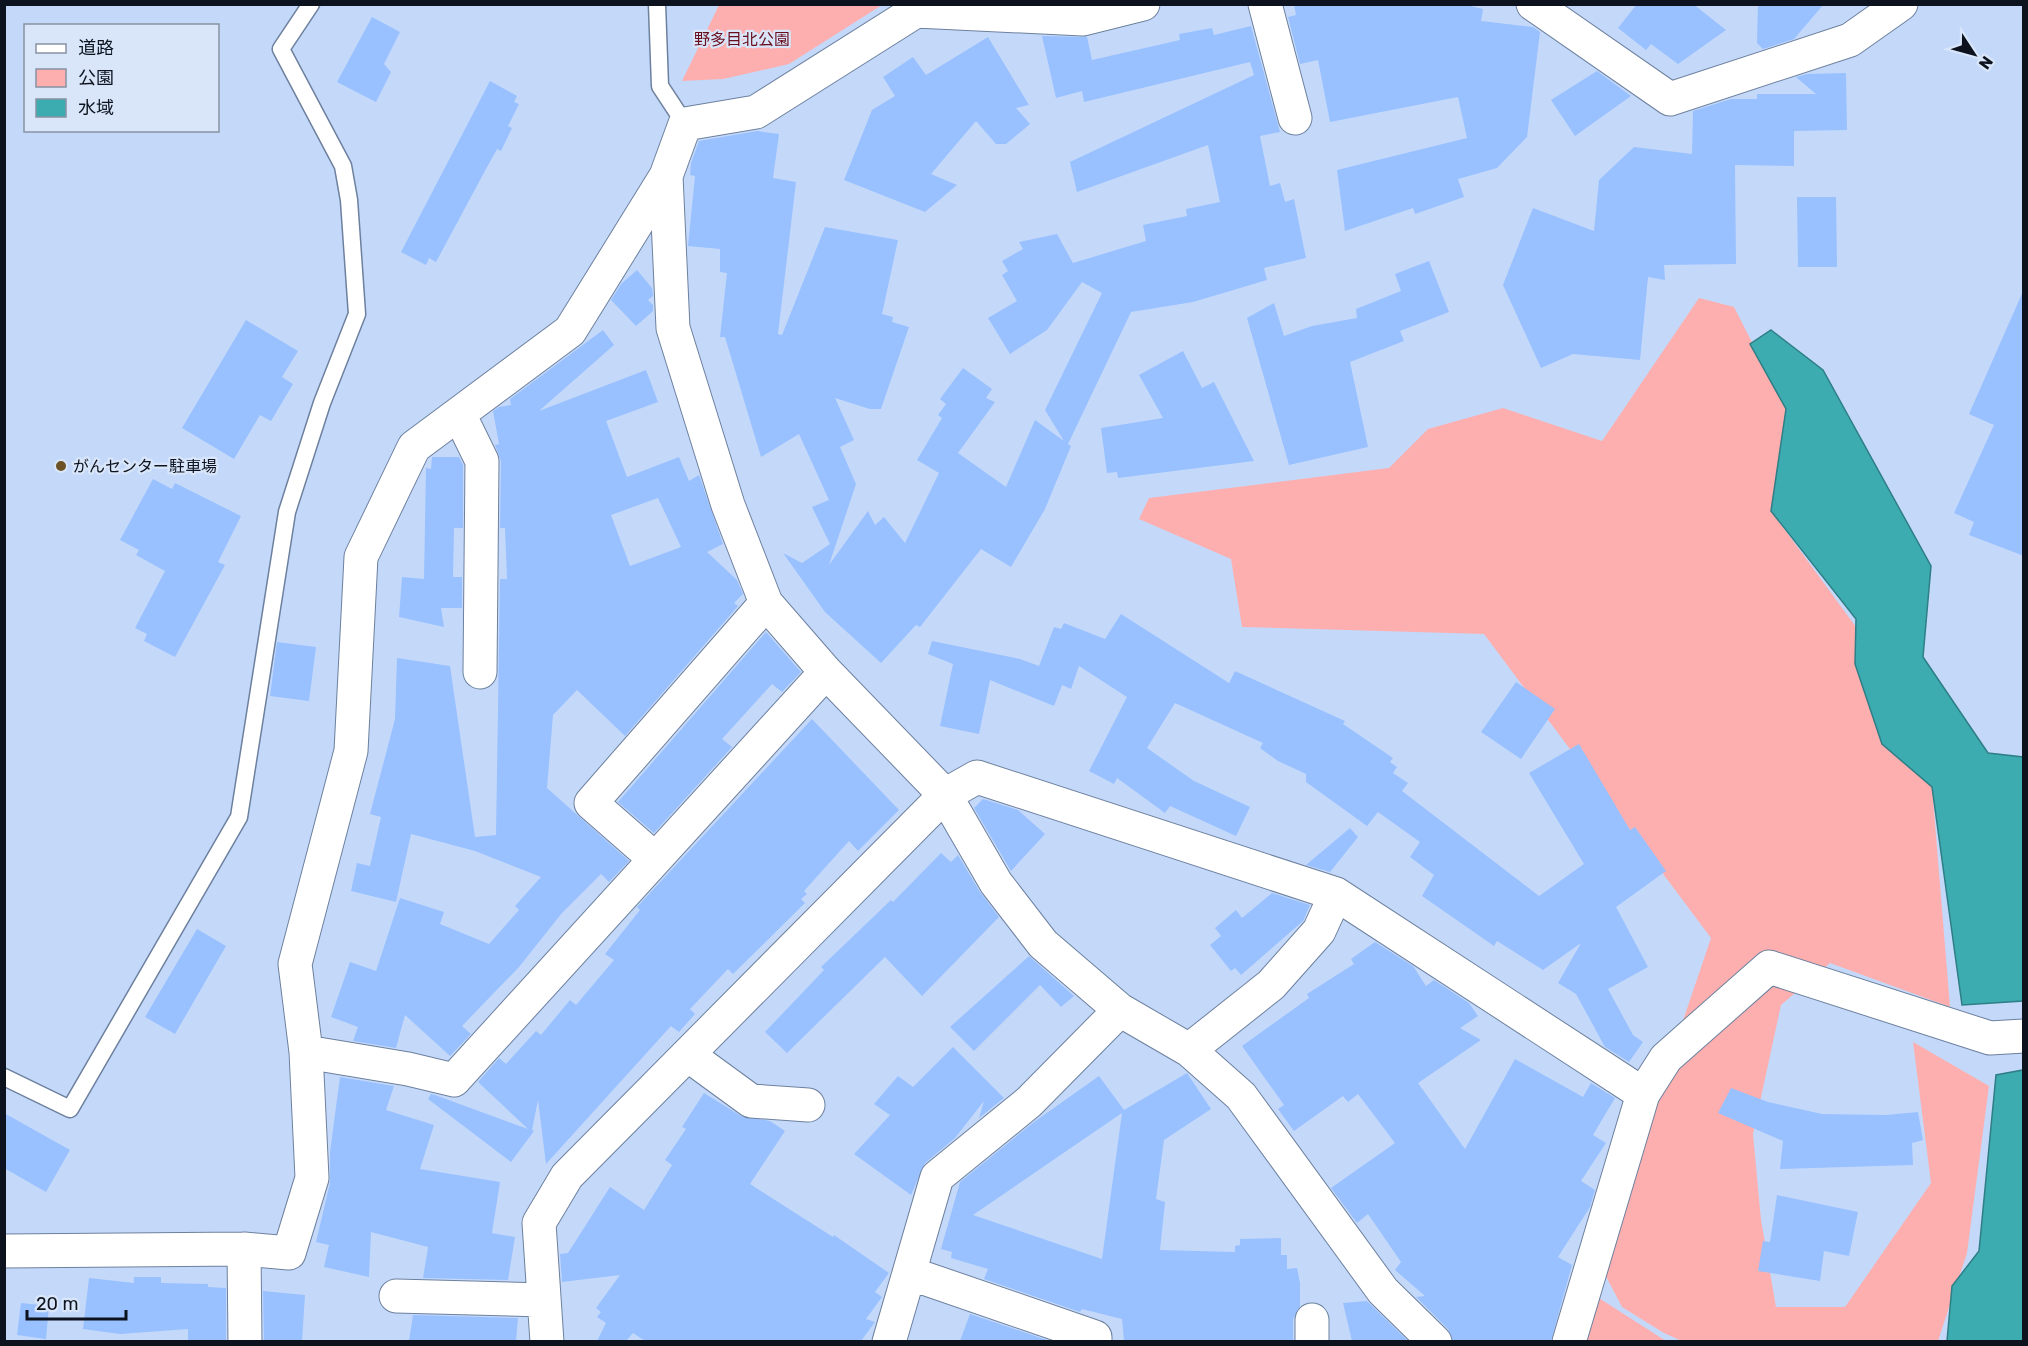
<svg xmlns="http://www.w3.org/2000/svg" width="2028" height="1346" viewBox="0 0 2028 1346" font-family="Rubik,'Noto Sans JP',sans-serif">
<rect width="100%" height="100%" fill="#c4d9fa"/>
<path fill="#fdafaf" d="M719,5v-1l163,1 -93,59 -66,15 -41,2z
M1699,298l35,9 52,102 -15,102 85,116 -1,37 27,80 50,43 18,220 -120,-44 -49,42 -28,129 8,86 15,87h69l86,-124 -18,-141 76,44 -22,167 -29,88h-256l-18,-8 -42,-26 -22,-42 111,-327 -227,-304 -242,-7 -11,-68 -92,-40 10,-21 240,-30 39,-39 75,-21 99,33z
M1591,1293l75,48 -90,1z"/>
<path fill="#3dacb1" stroke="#2e7e85" stroke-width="1.5" d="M1771,330l52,40 108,196 -8,91 65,96 35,4v244l-61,4 -30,-218 -50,-43 -27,-80 1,-45 -85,-108 15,-102 -36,-65z
M2023,1070v271h-76l5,-55 27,-35 17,-176z"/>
<path fill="#99c0ff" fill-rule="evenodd" d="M1294,4h168l21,5 -2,12 52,6 7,5 -13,105 -30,31 -39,11 6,18 -49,17 -2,-6 -68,23 -8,-61 130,-32 -9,-41 -128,25 -12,-62 -18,4 -12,-47 8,-2z
M1637,4h56l33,26 -48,34 -27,-20 -5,6 -28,-22z
M1758,4h66l-30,35 -31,10 -6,-6z
M372,17l28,15 -16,32 7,8 -15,30 -39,-20z
M1251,26l29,106 -20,4 10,50 10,-3 5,19 9,-3 12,59 -42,10 3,12 -74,22 -62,10 -63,132 3,2 -26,63 -34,58 -30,-18 -61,78 -4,-2 -35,38 -56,-51 -42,-59 19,10 28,-19 -18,-37 17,-7 -30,-66 -38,23 -36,-120h-5l7,-64 -7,-1v-23l-32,-3 7,-70 -5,-1 1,-12 8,-22 58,-10 22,3 -6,44 23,4 -18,152 4,1 43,-108 73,13 -16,74 11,3 -1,5 17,5 -28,82h-11l-35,-11 19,42 -14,7 16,37 -27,81 39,-54 7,14 9,-8 21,26 34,-70 -22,-13 25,-42 -4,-3 8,-11 -6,-5 23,-31 29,21 -6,9 9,4 -37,51 48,34 29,-67 29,21 -19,-31 57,-117 -20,-11 -35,48 -37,24 -22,-36 29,-17 -15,-26 6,-4 -6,-10 21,-12 -4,-7 38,-8 16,29 73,-22 -3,-16 44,-9 -1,-7 34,-7 -12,-57 -131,47 -7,-30 184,-87 -4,-13 -166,40 -2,-11 -26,7 -14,-62 45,1 5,23 88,-20 -1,-6 33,-6 2,7z
M988,37l41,68 -13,3 14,16 -24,20h-10l-20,-23 -45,53 26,11 -32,27 -81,-32 28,-70 23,-14 -12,-19 30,-20 13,18z
M1597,71l34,25 -56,40 -24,-36z
M1846,73l1,57 -53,1v35l-59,-1 1,99 -72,1 1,15 -17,-3 -8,83 -67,-6 -32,14 -38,-83 30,-77 61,23 5,-51 35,-33 58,7 1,-43 38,-12h26v-5h59l-20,-17 11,-3z
M490,81l27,15 -3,6 5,2 -11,22 4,2 -11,23 -4,-2 -11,20 -50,93 -7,-4 -3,7 -25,-13z
M1797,197h39l1,70h-39z
M1429,261l20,51 -49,19 4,10 -54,21 18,85 -79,18 -42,-147 27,-15 10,33 28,-10 45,-8 -1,-9 45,-18 -6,-17z
M637,270l15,18 1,8 -5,4 5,5v6l-17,15 -25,-26 10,-16z
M2024,289v267l-55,-21 5,-13 -20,-9 40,-88 -25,-11z
M246,320l52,31 -16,26 11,7 -22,37 -11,-6 -26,44 -52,-31z
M603,330l11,15 -75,66 107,-41 12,32 -52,19 21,56 52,-20 10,24 10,-6 24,69 -16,8 30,28 6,14 -9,9 4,3 -113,130 -48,-46 -24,25 -6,73 82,73 -20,21 -8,-8 -39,39 -43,54 -57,59 9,8 -21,22 -45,-41 -9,33 -43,-7 5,-14 -27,-10 19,-55 26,9 24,-73 44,14 -4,12 49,20 30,-34 -4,-4 26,-29 -66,-26 -64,-17 -15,68 -45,-11 6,-28 13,3 11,-49 -11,-3 25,-95 2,-61 53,8 25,171 21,-2 4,-256h7l-2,-51h-5l1,-67 -6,-16 4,-1 -6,-33 6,-4 12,-2 -1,-6zM658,498l23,49 -51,19 -19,-51z
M1183,351l19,37 12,-6 40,79 -136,17 -1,-6 -10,1 -6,-45 62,-10 -24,-43z
M432,457h27l4,8v63h-9l-1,49h9v31h-21l3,19 -45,-10 3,-40 22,2 2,-111 5,1z
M153,479l19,10 3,-6 66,33 -23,46 7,3 -50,92 -31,-16 3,-7 -12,-6 30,-57 -29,-16 3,-5 -19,-10z
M1121,614l108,69 6,-12 110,50 -2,3 50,34 -3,4 7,5 -4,6 15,10 -6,8 137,105 45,-32 -55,-91 50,-29 51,86 5,-3 31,44 -50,36 32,60 -40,22 25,46 10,7 -14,20 -24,-15 -29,-53 -18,-11 23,-40 -38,27 -46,-29 -3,5 -72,-50 12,-21 -24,-18 10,-15 -42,-30 -11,14 -61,-44v-8l-28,-13 -18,-13 3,-5 -88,-40 -28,45 47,33 56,26 -14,29 -66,-30 -5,7 -48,-35 -3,6 -25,-13 38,-74 -48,-31 -8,23 -9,-4 -8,21 -64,-26 -11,54 -39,-8 13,-62 -25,-10 4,-13 88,18 19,7 15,-39 7,2 3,-6 41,16z
M766,632l35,40 -19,20 -10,-8 -50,55 10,8 -78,86 -36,-31z
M277,642l39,5 -7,54 -39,-5z
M1516,682l39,27 -34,50 -40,-27z
M812,719l87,91 -41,41 -9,-10 -45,50 3,3 -6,5 4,4 -72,71 -5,-5 -38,40 5,5 -16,18 -8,-6 -125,138 -8,-64 -6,30 2,1 -23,31 -83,-63 3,-5 4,1 93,34 -50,-47 21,-24 7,6 30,-33 5,4 29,-35 6,5 38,-45 -9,-6 35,-44 -3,-3z
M983,799l35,11 27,24 -34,37 -37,-63z
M1350,828l8,9 -28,35 -24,-7z
M941,853l10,9 7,-7 22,37 19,25 -77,79 -37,-39 -98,96 -22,-21 59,-62 -3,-3 70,-67 2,2z
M1272,893l38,12 -7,16 -62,54 -6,-7 -4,3 -21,-26 11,-9 -6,-8 21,-18 6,8z
M197,929l29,17 -51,88 -30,-17z
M1375,942l38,24 13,20 8,-6 35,23 9,13 -18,12 21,12 -63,43 47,66 50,-90 68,38 8,-14 24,15 -22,37 13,8 -25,38 14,9 -5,17 -32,50 14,8 -21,76h-98l-5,-12 -32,-32 9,-1 -30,-26 6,-8 -33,-48 -11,9 -26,-35 64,-45 -37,-49 -10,8 -5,-6 -49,35 -16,-22 6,-4 -42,-59 67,-48 -2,-4 47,-30 -3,-5z
M1029,956l45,40 -13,11 -21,-22 -66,66 -24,-24z
M953,1047l51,51 -25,20 5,-17 -29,37 -30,25 -14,32 -57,-41 36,-39 -16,-11 24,-28 15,11z
M1187,1073l24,36 -47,31 -8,59 9,3 -5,48 75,2v-6l5,-1v-6l41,-1v17h6v14l10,-1 3,15v24l-7,12v22h-169l-2,-22 -40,-10 -2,3 -96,-33 4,-10 -37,-11 1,-6 -11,-3 19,-67 74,-60 65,-46 25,34zM1122,1113l-20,146 -129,-44z
M340,1077l54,9 -8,24 48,15 -14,44 80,13 -8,51 23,4 -7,43 -85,-2 5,-31 -57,-15 -2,45 -45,-10 5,-22 -13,-3 14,-59v-31z
M1731,1088l37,14 54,12 64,1 32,-3 5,28 -11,3 1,22 -133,4 3,-28 -65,-28z
M704,1093l37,23 29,5 15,10 -35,53 83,53 1,-2 55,38 -14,19 7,5 -16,22 9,3 -14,19h-216l-12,-8 -7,8h-29l9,-18 -9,-6 4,-5 -5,-4 24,-33 -58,7 -2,-28 8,-1 42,-66 34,23 28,-45 -7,-5 21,-31 -4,-2z
M4,1113l66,37 -24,42 -42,-24z
M1777,1195l81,17 -9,44 -25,-5 -4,30 -62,-10 5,-30 7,1z
M134,1277h27v6l47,1v3l18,1v53h-38v-12l-68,5 -37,-5 6,-51 45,5z
M263,1291l42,4 -3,46h-38z
M1367,1301l3,3 38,37h-56l-9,-38z
M21,1303l28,3 -3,33 -29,-4z
M970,1314l80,27h-90z
M413,1315l105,3 -2,23h-107z"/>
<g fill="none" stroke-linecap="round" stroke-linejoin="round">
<g stroke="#6d809e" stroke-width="19">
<path id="service" d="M657,4l3,82 25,38
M4,1077l66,32 169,-292 48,-305 35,-109 35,-89 -8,-114 -6,-34 -62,-117 30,-45"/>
</g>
<g stroke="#6d809e" stroke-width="35">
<path id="minor" d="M1265,4l30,114
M1533,4l137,95 180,-59 51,-36
M666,176l7,152 55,177 38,98 60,69 119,123 32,-18 359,117 307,200 23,-36 103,-91 221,71 34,-2
M459,414l23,47 -2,211
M655,859l-64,-56 175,-200
M1189,1050l82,-65 48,-54 17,-37
M306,1052l102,17 46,11 372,-408
M688,1055l63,46 57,4
M244,1249l1,93
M4,1251l240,-2 45,4 23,-75 -6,-126 -11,-88 56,-213 10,-194 53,-110 156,-116 96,-155 19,-52 71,-12 160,-101 167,8 60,-15
M909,1273l186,64v5
M396,1296l148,4
M547,1342l-8,-119 28,-47 378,-381 51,88 47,61 77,66 69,40 52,46 142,195 52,51
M889,1342l48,-165 92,-75 91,-92
M1312,1342v-22
M1569,1342l74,-248"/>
</g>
<use href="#service" stroke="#fff" stroke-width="16"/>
<use href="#minor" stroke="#fff" stroke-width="33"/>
</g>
<circle fill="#6c5224" stroke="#d9e6fa" stroke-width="2" cx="61" cy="466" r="6"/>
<g text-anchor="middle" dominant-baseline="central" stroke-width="4.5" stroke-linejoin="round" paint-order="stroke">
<g font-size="16" fill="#680d1c" stroke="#d9e6fa">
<text x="742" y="39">野多目北公園</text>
</g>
<g font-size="16" fill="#0c131e" stroke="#d9e6fa" text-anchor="start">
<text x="73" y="466">がんセンター駐車場</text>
</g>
</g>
<rect width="2028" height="1346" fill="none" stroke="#0c131e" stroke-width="12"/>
<rect x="24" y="24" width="195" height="108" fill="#d9e6fa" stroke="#8792a2" stroke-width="1.5"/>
<rect x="36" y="44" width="30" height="9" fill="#ffffff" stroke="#8792a2" stroke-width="1.5"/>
<text x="78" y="54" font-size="18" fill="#0c131e">道路</text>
<rect x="36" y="69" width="30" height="18" fill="#fdafaf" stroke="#8792a2" stroke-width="1.5"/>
<text x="78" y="84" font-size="18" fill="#0c131e">公園</text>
<rect x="36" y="99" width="30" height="18" fill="#3dacb1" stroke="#8792a2" stroke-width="1.5"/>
<text x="78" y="114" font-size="18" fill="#0c131e">水域</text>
<g transform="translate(1974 54) rotate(126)" stroke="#d9e6fa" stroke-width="4.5" paint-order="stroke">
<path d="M0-4.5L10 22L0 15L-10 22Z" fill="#0c131e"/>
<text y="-9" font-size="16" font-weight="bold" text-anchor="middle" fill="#0c131e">N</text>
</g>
<path d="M27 1310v9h99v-9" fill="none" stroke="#0c131e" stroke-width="3"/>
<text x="36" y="1310" font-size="18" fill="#0c131e" stroke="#d9e6fa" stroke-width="4.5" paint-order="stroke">20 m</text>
</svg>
